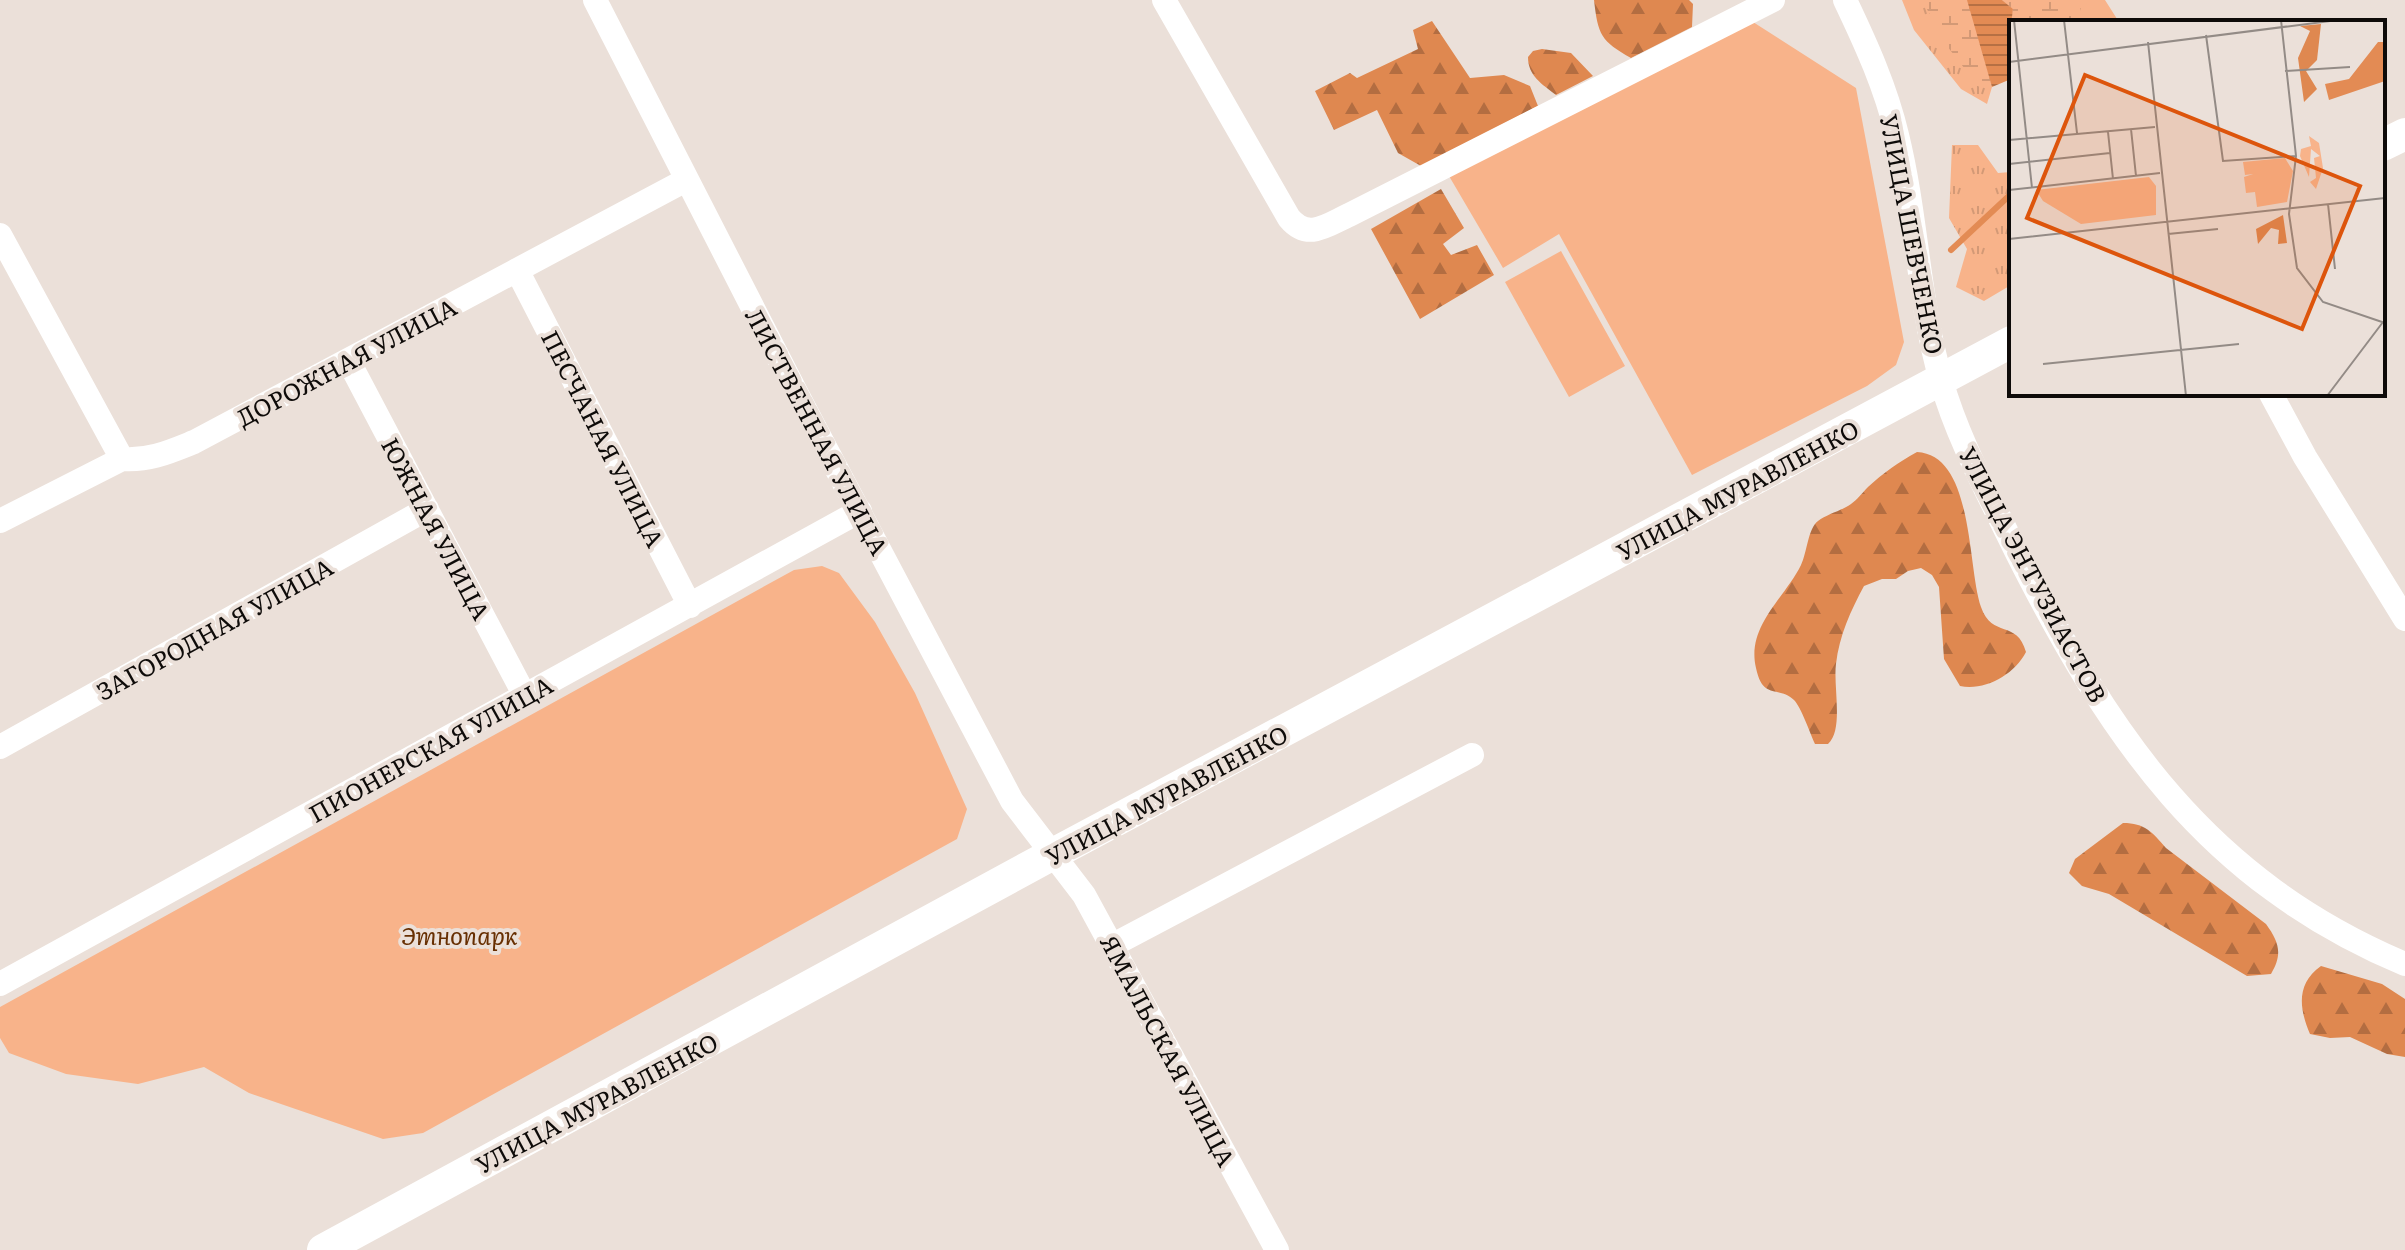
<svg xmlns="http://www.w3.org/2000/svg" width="2405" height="1250" viewBox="0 0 2405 1250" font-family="Literata,serif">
<defs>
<pattern id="grass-tufts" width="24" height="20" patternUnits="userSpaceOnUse" patternTransform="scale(2)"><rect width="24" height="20" fill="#f8b38a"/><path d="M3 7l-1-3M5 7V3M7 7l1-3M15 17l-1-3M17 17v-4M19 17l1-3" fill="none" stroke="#d39976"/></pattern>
<pattern id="forest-firs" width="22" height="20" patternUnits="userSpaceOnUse" patternTransform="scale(2)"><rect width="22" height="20" fill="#df8850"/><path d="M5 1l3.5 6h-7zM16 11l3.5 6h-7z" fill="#b36d41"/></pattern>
<pattern id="wetland-marsh" width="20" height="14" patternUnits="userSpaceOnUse" patternTransform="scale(2)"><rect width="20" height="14" fill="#f8b38a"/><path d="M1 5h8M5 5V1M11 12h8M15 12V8" fill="none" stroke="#d39976"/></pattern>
<pattern id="water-rules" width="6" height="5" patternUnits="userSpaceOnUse" patternTransform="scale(2)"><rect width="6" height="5" fill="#e38b54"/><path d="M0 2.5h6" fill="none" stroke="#b67044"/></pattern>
</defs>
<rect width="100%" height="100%" fill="#ebe0d9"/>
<path fill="url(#grass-tufts)" d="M1902,0h65l3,2 22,85 -5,17 -26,-15 -47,-59z
M2002,0h103l14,22h-108l2,-13z
M1952,145h26l20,28 13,-1v113l-27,16 -28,-14 11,-38 -18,-31z"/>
<path fill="url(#forest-firs)" d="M1594,0h95l4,4 -1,23 -61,31c-30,-17 -33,-23 -37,-58z
M1432,21l38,57 34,-3 26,11 8,20 -117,60 -23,-13 -21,-43 -43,20 -19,-39 35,-18 7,5 61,-29 -5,-19z
M1542,49l29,4 22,23 -37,19c-14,-11 -28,-19 -28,-38l5,-6z
M1441,189l23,39 -21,16 8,11 26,-10 17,30 -74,44 -49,-90z
M1917,452c57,3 50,114 64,155 11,32 36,12 45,45 -12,23 -41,39 -66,34l-16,-27 -5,-72 -7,-12 -11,-7 -13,3 -12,8h-14l-18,7c-13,24 -25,50 -28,78 -3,22 8,66 -8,80h-13c-5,-11 -14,-37 -21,-44 -16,-15 -31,1 -38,-32 -10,-42 29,-70 45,-103 6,-12 7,-37 17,-44 9,-7 23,-10 33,-17 6,-4 11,-11 17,-17 15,-14 31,-25 49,-35z
M2123,823c22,0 29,9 43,25l100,76c13,18 17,30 5,50l-24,2 -138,-82 -27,-8 -13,-13 6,-14z
M2321,966l61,18 23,15v58l-18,-3 -37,-17 -20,1 -20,-4c-11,-26 -14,-50 11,-68z"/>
<path fill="url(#wetland-marsh)" d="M1922,0h45l3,2 22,85h-13l-32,-41z
M2002,0h77l3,22h-71l2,-13z"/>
<path fill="#f8b38a" d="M1753,22l103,66 48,254 -8,23 -29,21 -175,89 -133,-241 -56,34 -54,-92z
M1561,251l64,115 -56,31 -64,-115z
M822,566l17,7 36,49 40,71 52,116 -10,30 -534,294 -40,6 -134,-46 -45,-26 -66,17 -72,-10 -57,-21 -9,-15v-31l794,-437z"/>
<path fill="url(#water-rules)" d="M1967,0h35l11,9 -5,38 3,2v30l-19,8z"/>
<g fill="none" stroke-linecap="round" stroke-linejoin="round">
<path stroke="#e38b54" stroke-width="6" d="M1951,250l60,-56"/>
<path stroke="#fff" stroke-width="24" d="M595,0l202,394 215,407 72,94 193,355
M1164,0l125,218c19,23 38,7 60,-3l424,-215
M1845,0c21,44 41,88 52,135 20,81 21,165 44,245 17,60 48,115 75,171 94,186 190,329 389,413
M0,235l122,224
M517,270l173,336
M348,360l177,336
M2271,394l34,63 100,162
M0,521l122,-62c27,2 47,-7 72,-17l492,-262
M0,747l427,-238
M1113,945l359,-190
M0,984l860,-473"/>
<path stroke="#fff" stroke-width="32" d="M2383,145l22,-11
M323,1250l730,-396 958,-512"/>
</g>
<g text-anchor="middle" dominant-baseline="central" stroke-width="8" stroke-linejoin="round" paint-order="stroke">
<g font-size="24" fill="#0e0b09" stroke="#ebe0d9">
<text transform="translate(1913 234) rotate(79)">УЛИЦА ШЕВЧЕНКО</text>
<text transform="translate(346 361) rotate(-28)">ДОРОЖНАЯ УЛИЦА</text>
<text transform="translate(818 431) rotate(62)">ЛИСТВЕННАЯ УЛИЦА</text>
<text transform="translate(604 438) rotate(63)">ПЕСЧАНАЯ УЛИЦА</text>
<text transform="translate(1737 489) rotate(-28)">УЛИЦА МУРАВЛЕНКО</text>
<text transform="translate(437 528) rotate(62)">ЮЖНАЯ УЛИЦА</text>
<text transform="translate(2034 574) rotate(62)">УЛИЦА ЭНТУЗИАСТОВ</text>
<text transform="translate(214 628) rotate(-29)">ЗАГОРОДНАЯ УЛИЦА</text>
<text transform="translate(430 748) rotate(-29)">ПИОНЕРСКАЯ УЛИЦА</text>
<text transform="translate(1166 794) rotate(-28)">УЛИЦА МУРАВЛЕНКО</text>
<text transform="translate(1169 1050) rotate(62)">ЯМАЛЬСКАЯ УЛИЦА</text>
<text transform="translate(596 1102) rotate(-28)">УЛИЦА МУРАВЛЕНКО</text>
</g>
<g font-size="24" font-style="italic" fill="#672f02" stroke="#ebe0d9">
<text x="459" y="934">Этнопарк</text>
</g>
</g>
<g transform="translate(2009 20)">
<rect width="376" height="376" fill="#ebe0d9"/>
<path d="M312,4l-4,36 -11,11 11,18 -13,13 -6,-44 12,-27 -10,-5zM274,195l4,28 -9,1 1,-14 -8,-2 -13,16 -2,-15z" fill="#df8850"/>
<path d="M300,116l10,7 4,25 -7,21 -6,-7 6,-4 -2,-20 6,-2 -9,-7 -2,28 -9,-21 1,-7 10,-3z" fill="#f8b38a"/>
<path d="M276,138l8,13 -6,31 -30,5 -2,-15 -9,1 -2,-16 9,-3 -8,1 -2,-13zM140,157l7,9v29l-75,9 -38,-23 -7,-11z" fill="#f8b38a"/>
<path d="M369,22h7v39l-56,19 -4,-16 24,-5z" fill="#e38b54"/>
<path fill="none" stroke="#938b86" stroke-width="2" d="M5,0l18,168M55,0l13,113M272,0l15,136 -7,58 8,54 26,34 62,21M197,15l17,126 73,-5M139,22l38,354M0,42l329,-42M276,51l65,-4M122,109l5,47M99,112l5,47M0,120l146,-13M0,144l101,-11M0,170l151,-17M319,184l7,65M159,214l50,-5M0,219l376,-41M34,344l196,-20M318,376l56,-74"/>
<path fill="#dd550c" fill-opacity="0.15" stroke="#dd550c" stroke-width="4" d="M76,55l275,111 -58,143 -275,-111z"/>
<rect width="376" height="376" fill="none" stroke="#0e0b09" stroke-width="4"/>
</g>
</svg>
